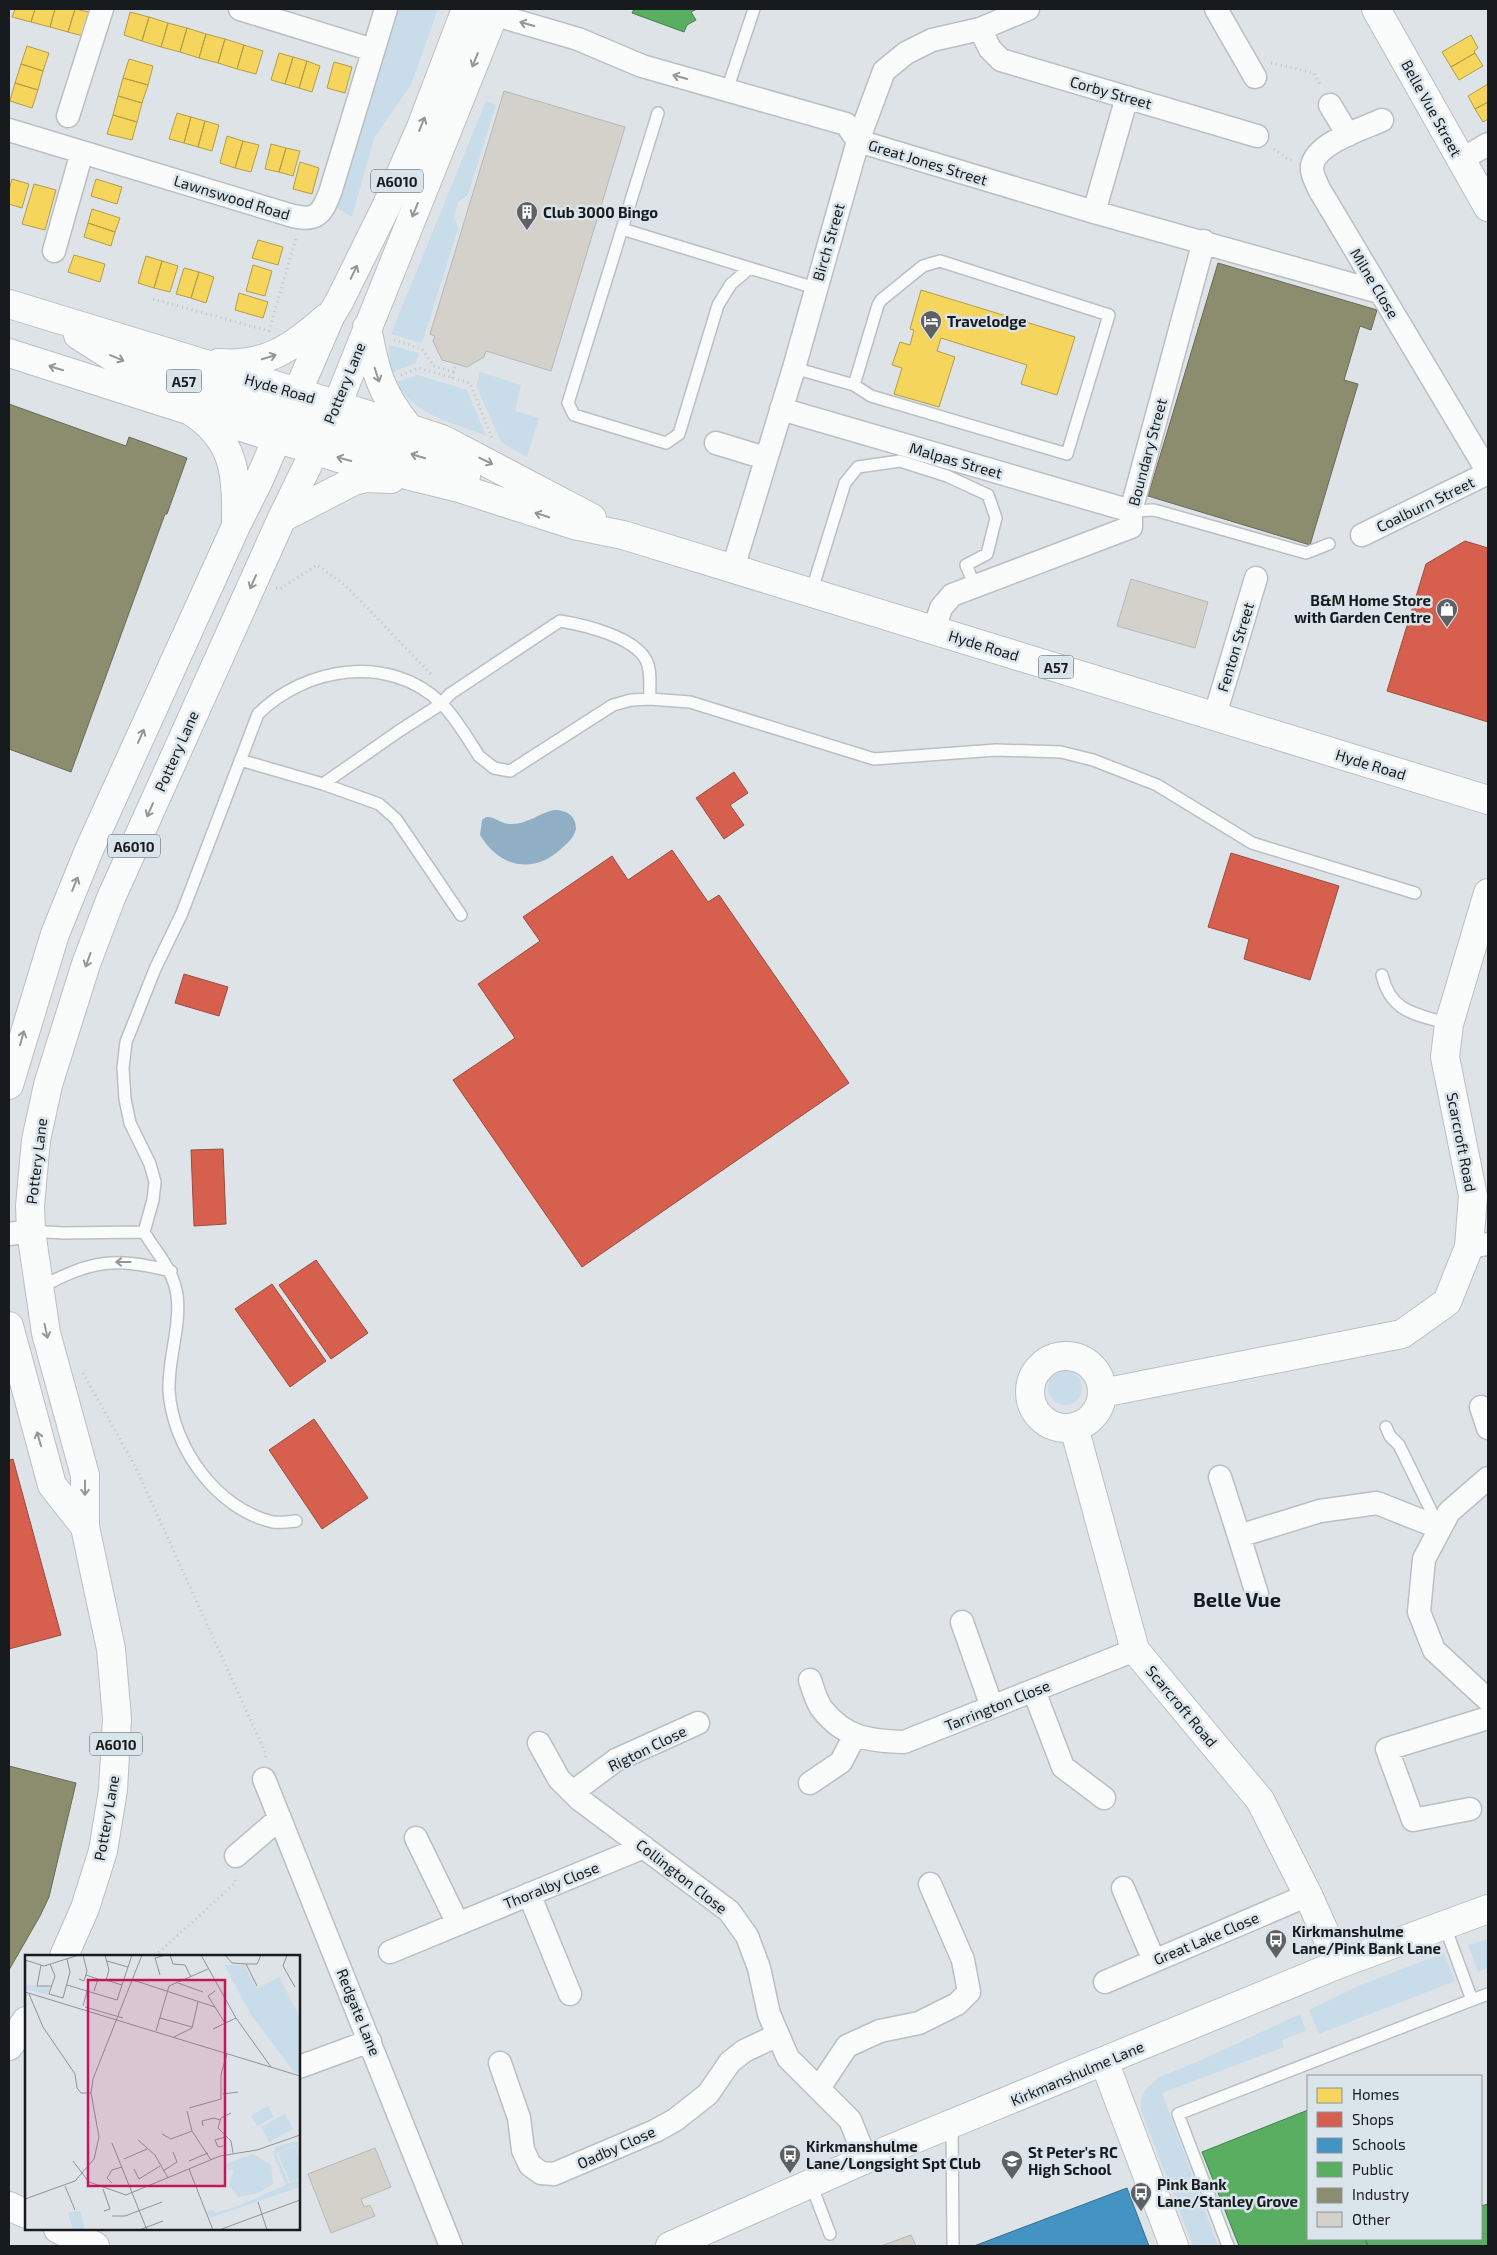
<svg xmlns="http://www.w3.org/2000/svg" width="1497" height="2255" viewBox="0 0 1497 2255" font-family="'Exo 2',sans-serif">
<rect width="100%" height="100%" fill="#dee3e7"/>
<path fill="#c8dcea" d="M395,9h43l-27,76 -37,53 -22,79 -18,-10z
M486,101l10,4 -28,90 -10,7 -4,14 4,13 -36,114 -31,-9z
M389,345l30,8 -3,10 -23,9 -3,-9z
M480,372l41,13 -6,26 24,7 -12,39 -25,-14 -26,-57z
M418,375l49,15 19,46c-29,-12 -75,-22 -89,-54z
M1048 1388a17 17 0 1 1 34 0a17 17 0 1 1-34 0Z
M1488,1939v29l-10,4 -10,-27z
M1444,1953l11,28 -136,53 -10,-24 54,-26z
M1300,2014l6,17 -24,9 2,7 -122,46 56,153h-25l-52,-136v-11l5,-10 13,-12 38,-15z"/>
<path fill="#91afc4" d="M554,810c12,0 22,5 22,19 -2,8 -7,13 -14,19 -28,27 -62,20 -82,-13l2,-15 4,-3c9,-1 16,8 26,7 16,0 27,-11 42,-14z"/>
<path fill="#f6d55c" stroke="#b39d49" d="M15,9h20l-4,13 -19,-5z
M35,9h20l-5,18 -19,-5z
M55,9h20l-7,23 -18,-5z
M75,9l19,4 -7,24 -19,-5z
M130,12l19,5 -7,24 -18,-6z
M149,17l19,6 -7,24 -19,-6z
M168,23l19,5 -7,24 -19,-5z
M187,28l19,6 -7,24 -19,-6z
M206,34l19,5 -7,24 -19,-5z
M1471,35l7,13 -4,3 1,2 -24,14 -9,-15z
M225,39l19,6 -7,24 -19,-6z
M244,45l19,6 -7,23 -19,-5z
M27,46l22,7 -6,18 -22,-7z
M279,53l14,4 -8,27 -14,-4z
M1475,53l8,13 -24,14 -8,-13z
M293,57l14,4 -8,27 -14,-4z
M129,59l24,7 -5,19 -25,-7z
M307,61l13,5 -8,26 -13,-4z
M334,62l18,5 -7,26 -18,-5z
M21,64l22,7 -5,19 -23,-7z
M123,78l25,7 -6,18 -24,-7z
M15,83l23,7 -6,18 -22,-7z
M1488,84v18l-13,7 -7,-13z
M118,96l24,7 -5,19 -24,-7z
M1488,102v17l-5,3 -8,-13z
M177,113l14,4 -7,26 -15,-4z
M113,115l24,7 -5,18 -25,-6z
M191,117l14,4 -7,26 -14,-4z
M205,121l14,4 -7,26 -14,-4z
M227,136l16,5 -8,27 -15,-5z
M243,141l16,4 -8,27 -16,-4z
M271,144l15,4 -7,24 -14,-3z
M286,148l14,3 -7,25 -14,-4z
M300,162l19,6 -7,26 -19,-5z
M12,179l17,5 -7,24 -13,-4v-14z
M96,179l26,8 -5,17 -26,-8z
M34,184l22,6 -11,40 -23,-6z
M92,209l28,9 -5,14 -27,-9z
M88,223l27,9 -4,14 -27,-9z
M258,240l25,7 -5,18 -26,-7z
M74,255l31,9 -5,18 -32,-10z
M146,256l16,5 -8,27 -16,-5z
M162,261l16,5 -8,26 -16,-4z
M253,265l19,6 -7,25 -19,-5z
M184,268l15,4 -8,26 -15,-4z
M199,272l15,5 -8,26 -15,-5z
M921,290l154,47 -18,58 -36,-11 6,-19 -86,-27 -4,13 18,6 -16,50 -45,-13 8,-26 -10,-3 8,-23 10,3 4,-15 -4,-1z
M239,293l29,9 -5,16 -28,-8z"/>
<path fill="#d6604d" stroke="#9d4b3f" d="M1465,541l23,7v174l-101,-31 39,-127z
M734,772l14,21 -18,12 14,20 -20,14 -28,-41z
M672,850l36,52 11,-7 130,188 -267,184 -129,-187 62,-42 -37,-54 62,-43 -17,-24 89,-61 16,24z
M1231,853l108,33 -29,94 -66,-21 5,-20 -41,-12z
M184,974l44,13 -9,29 -44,-13z
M223,1149l3,75 -32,2 -3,-76z
M316,1260l52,73 -37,26 -52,-74z
M272,1284l54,77 -36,26 -55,-78z
M314,1419l54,79 -46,31 -53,-79z
M13,1459l48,176 -52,14v-189z"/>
<path fill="#4393c3" stroke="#366f91" d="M1127,2188l22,58h-175z"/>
<path fill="#5aae61" stroke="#46824d" d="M634,9h63l-6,3 5,8 -9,5 -3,7 -52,-19z
M1308,2110v129h57l3,7h-129l-37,-94z
M1488,2204v42h-120l-3,-7h116v-33z"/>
<path fill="#8c8c6e" stroke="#696a56" d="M1218,263l159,47 -6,20 -11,-4 -16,54 14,4 -48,161 -162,-49z
M9,404l117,42 3,-9 58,21 -20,56h-2l-94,258 -62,-23z
M9,1766l67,17 -27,114 -9,19 -31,54z"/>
<path fill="#d4d0ca" stroke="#b6b8b8" d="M504,91l121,36 -74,244 -65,-20 -2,6 -17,10 -25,-7 -9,-19 2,-5 -5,-2z
M1131,579l77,23 -13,46 -78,-22z
M375,2148l16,39 -30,12 3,8 6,-2 5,11 -44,17 -23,-59z
M911,2235l5,11h-35z"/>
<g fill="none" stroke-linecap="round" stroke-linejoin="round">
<g stroke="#bbbfc3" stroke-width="14">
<path id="lane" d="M727,90l27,-81
M622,229l36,-116
M750,268l-19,16 -13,21 -39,129 -13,9 -92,-28 -6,-12 54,-174 193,59
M794,368l60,17 24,-80 3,-5 42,-34 17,-5 169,54 -42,139 -196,-58 -17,-11
M1131,511l23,-1 152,43 23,-9
M811,593l34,-110 13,-16 42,-6 47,15 41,19 8,23 -9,36 -21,11 9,21
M240,760l83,24 56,20 17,15 65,96
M323,784l76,-53 42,-27 9,-10 110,-73c25,4 74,16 86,39 6,11 3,27 4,39
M1382,975c9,38 34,39 67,49
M31,1231l32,2 81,-1
M39,1288c54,-28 73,-31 132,-17
M1386,1427l4,9 9,9 40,82
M296,1521c-8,1 -16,2 -23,1 -57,-13 -101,-76 -104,-132 -1,-32 12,-63 8,-95 -4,-26 -20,-41 -33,-63l9,-32 2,-18 -5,-18 -20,-41 -5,-24 -2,-31 3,-26 29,-73 27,-56 76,-199c47,-47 131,-61 183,-11 15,15 27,36 38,53l15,12 16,3 103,-66 18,-5 19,-1 40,3 184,57 122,-9 65,2 32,8 64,25 95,58 163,50
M1472,2000l16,-6
M952,2125l1,121
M811,2184l19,50
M1228,2246l-50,-132 294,-114 -28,-76"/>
</g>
<g stroke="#bbbfc3" stroke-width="25">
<path id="street" d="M240,9l133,41
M490,9l3,5 85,25 64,27 204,58 12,17 236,71 285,80
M1216,9l39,68
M980,29l10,20 11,11 256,76
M1330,105l18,30
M68,116l34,-107
M1382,120c-20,9 -66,23 -70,46 -1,8 4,15 7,23l169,283
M9,130l284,86c24,6 29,-3 37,-23l56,-184
M1461,160l27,-16
M1094,212l33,-115
M54,251l28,-99
M781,409l350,102
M716,443l49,15
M1362,535l126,-62
M733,568l61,-200 64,-227 26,-70 22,-18 26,-13 48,-11 48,-20
M934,630l7,-22 11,-13 179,-68v-16l73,-270
M1215,715l41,-137
M9,1234l22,-3
M1469,1247l19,-3
M1481,1407l7,21
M1220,1477l19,59
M1488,1478l-39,34 -25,47 -5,53 15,38 54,50
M1257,1594l-18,-58 81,-25 57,-8 63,25
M962,1622l30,85
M810,1680c3,9 6,21 12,29 23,29 47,32 82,33l231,-92
M1034,1691l29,76 41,31
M539,1743l20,36 20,20 150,112 18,25 12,32 10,46 19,44 62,62 16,39
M264,1779l187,467
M810,1783l31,-21 14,-27
M573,1792l43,-32 82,-37
M1470,1809l-57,11 -26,-71 101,-31
M416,1838l42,86
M236,1856l44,-38
M1123,1888l31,73
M529,1894l41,100
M390,1952l254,-105
M1105,1982l203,-87
M500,2063l19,55 4,32 7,15 11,8 13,1 101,-43 20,-11 33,-26 22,-32 14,-11 34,-16
M299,2067l71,-26
M819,2088l28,-42 33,-15 39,-8 38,-19 12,-12 -6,-32 -33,-76"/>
</g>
<g stroke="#bbbfc3" stroke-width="30">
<path id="secondary" d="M1376,9l112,198
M1030 1392a36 36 0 1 1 72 0a36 36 0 1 1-72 0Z
M1102,1393l300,-59 45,-32 22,-55 4,-51 -28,-139 4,-33 39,-131
M1074,1427l61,223 125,150 48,95 31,69
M1104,2061l70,185
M9,2206l17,8
M58,2229l37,17
M670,2246l196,-87 473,-195 149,-55"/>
</g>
<g stroke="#bbbfc3" stroke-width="30">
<path id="highway" d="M9,304l288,88 145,47 150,79
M367,327c8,44 13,65 42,101
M78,335l36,23 174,57 13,10
M9,353l336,107 114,28 115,37 49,10 865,265
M218,363c47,4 74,-15 108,-45
M192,412c43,28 45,63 44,109
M310,418l16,10 100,30 40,18
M282,518l72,-37 11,-3 26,1
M9,1085l46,-151 34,-84 147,-324 23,-46 72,-165 8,-13 47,-95 35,-80 45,-118
M9,1326l43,159 33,42
M64,1956l21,-48 18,-57 10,-61 4,-71 -6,-70 -26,-122v-52l-39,-142 -15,-102 -1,-25 6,-66 12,-55 38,-121 25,-66 171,-380 55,-113 159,-396
M9,2046l17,-25"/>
</g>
<path stroke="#c2c4c5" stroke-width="3" stroke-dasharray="1 4" stroke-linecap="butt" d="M1271,63l43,10 7,13
M1274,149l14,10 6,2
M153,299l116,32 27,-93
M394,340l28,9 12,17 20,6
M401,375l18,-7 51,15 22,55
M452,378l4,-14
M276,588l4,1 37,-24 29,21 85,88
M83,1373l53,95 130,286 -1,6
M155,1956l80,-73v-7"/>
<use href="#lane" stroke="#fafbfb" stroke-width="11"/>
<use href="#street" stroke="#fafbfb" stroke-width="22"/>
<use href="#secondary" stroke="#fafbfb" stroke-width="28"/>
<use href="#highway" stroke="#fafbfb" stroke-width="28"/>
</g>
<defs><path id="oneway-shaft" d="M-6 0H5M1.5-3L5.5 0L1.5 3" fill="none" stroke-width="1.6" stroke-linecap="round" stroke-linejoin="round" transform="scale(1.25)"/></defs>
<g stroke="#949697">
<use href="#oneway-shaft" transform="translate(527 24) rotate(-164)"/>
<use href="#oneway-shaft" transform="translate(475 60) rotate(112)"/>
<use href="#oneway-shaft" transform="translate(680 77) rotate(-164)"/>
<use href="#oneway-shaft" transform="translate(422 124) rotate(-68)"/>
<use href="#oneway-shaft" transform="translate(415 210) rotate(112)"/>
<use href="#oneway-shaft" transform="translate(354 272) rotate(-64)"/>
<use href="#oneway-shaft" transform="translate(269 357) rotate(-17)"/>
<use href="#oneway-shaft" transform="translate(117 358) rotate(23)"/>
<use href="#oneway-shaft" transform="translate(56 368) rotate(-163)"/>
<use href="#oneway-shaft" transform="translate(377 375) rotate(72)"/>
<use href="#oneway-shaft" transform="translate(418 456) rotate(-163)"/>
<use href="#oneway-shaft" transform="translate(344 459) rotate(-165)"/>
<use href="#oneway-shaft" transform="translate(486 461) rotate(26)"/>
<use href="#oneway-shaft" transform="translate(542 515) rotate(-162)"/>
<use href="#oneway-shaft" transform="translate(253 582) rotate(114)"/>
<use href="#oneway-shaft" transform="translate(141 736) rotate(-66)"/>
<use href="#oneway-shaft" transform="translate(150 810) rotate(114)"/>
<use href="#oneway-shaft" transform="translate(75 884) rotate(-68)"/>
<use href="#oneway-shaft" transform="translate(88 960) rotate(110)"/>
<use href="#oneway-shaft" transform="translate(22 1038) rotate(-74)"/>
<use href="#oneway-shaft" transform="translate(123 1262) rotate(180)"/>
<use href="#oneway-shaft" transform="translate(46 1331) rotate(78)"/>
<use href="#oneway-shaft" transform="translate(39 1439) rotate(-106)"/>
<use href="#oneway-shaft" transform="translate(85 1488) rotate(90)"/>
</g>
<defs>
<g id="building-pin" transform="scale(1.125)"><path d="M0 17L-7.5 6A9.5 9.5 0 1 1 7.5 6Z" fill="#5d6164" stroke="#dae4eb"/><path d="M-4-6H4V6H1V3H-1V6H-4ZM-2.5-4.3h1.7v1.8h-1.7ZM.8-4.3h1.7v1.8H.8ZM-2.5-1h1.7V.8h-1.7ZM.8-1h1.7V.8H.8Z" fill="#fff"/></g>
<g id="hotel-pin" transform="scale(1.125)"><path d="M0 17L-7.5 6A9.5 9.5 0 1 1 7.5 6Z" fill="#5d6164" stroke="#dae4eb"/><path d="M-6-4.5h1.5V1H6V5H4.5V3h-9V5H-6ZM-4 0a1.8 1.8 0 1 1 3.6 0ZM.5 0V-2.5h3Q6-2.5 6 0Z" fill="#fff"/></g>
<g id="shop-pin" transform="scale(1.125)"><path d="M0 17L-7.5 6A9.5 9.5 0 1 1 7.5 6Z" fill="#5d6164" stroke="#dae4eb"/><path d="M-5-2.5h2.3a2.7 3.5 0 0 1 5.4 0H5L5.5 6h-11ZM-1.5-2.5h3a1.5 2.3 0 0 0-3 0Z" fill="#fff"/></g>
<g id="bus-pin" transform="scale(1.125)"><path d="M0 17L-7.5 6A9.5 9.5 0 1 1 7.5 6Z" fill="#5d6164" stroke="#dae4eb"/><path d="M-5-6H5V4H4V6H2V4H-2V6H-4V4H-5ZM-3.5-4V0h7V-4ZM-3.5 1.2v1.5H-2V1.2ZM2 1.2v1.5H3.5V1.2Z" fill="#fff"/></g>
<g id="school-pin" transform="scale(1.125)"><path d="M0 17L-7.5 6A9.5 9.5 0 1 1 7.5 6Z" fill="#5d6164" stroke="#dae4eb"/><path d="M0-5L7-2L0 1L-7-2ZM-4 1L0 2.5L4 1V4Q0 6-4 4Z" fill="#fff"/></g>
</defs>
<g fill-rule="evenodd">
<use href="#building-pin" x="527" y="212"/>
<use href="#hotel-pin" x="931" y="321"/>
<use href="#shop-pin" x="1447" y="609"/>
<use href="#bus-pin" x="1276" y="1940"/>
<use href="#bus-pin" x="790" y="2155"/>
<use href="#school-pin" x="1012" y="2161"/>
<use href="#bus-pin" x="1141" y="2193"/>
</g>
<g text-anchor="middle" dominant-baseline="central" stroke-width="5" stroke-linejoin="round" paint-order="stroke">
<g fill="#dae4eb" stroke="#52575b" stroke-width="1">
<rect x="371" y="169.5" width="52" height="23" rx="4"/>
<rect x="166.5" y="369.5" width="35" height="23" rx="4"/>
<rect x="1038.5" y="655.5" width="35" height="23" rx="4"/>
<rect x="108" y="834.5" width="52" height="23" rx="4"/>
<rect x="90" y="1732.5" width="52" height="23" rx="4"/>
</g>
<g font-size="14" font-weight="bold" fill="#181b1d">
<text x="397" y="181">A6010</text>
<text x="184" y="381">A57</text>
<text x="1056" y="667">A57</text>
<text x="134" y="846">A6010</text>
<text x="116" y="1744">A6010</text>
</g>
<g font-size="15" fill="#181b1d" stroke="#dae4eb">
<text transform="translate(1111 92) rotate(16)">Corby Street</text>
<text transform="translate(1432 108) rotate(61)">Belle Vue Street</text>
<text transform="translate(928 162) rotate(17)">Great Jones Street</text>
<text transform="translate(232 197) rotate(17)">Lawnswood Road</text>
<text transform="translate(828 242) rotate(-74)">Birch Street</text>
<text transform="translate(1375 283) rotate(59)">Milne Close</text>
<text transform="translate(344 383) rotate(-68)">Pottery Lane</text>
<text transform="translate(280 388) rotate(16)">Hyde Road</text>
<text transform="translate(1147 452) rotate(-75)">Boundary Street</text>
<text transform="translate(956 460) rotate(16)">Malpas Street</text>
<text transform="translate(1425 504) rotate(-26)">Coalburn Street</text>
<text transform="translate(984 645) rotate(17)">Hyde Road</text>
<text transform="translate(1235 647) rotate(-73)">Fenton Street</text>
<text transform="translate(176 751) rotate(-66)">Pottery Lane</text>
<text transform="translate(1371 764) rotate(17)">Hyde Road</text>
<text transform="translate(1462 1142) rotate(79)">Scarcroft Road</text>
<text transform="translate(36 1161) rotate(-83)">Pottery Lane</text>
<text transform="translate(997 1705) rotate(-22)">Tarrington Close</text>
<text transform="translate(1182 1706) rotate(50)">Scarcroft Road</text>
<text transform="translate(647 1748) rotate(-26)">Rigton Close</text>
<text transform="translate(106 1818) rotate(-80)">Pottery Lane</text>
<text transform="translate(682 1876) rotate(38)">Collington Close</text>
<text transform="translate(551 1885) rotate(-22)">Thoralby Close</text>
<text transform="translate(1206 1938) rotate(-23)">Great Lake Close</text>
<text transform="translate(359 2012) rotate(68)">Redgate Lane</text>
<text transform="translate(1077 2073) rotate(-23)">Kirkmanshulme Lane</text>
<text transform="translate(616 2147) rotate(-24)">Oadby Close</text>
</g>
<g font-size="15" font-weight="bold" fill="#181b1d" stroke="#dae4eb" text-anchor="start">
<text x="543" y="212">Club 3000 Bingo</text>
<text x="947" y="321">Travelodge</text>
<text x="1431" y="600" text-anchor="end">B&amp;M Home Store<tspan x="1431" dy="17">with Garden Centre</tspan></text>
<text x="1292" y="1931">Kirkmanshulme<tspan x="1292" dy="17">Lane/Pink Bank Lane</tspan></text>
<text x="806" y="2146">Kirkmanshulme<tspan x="806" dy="17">Lane/Longsight Spt Club</tspan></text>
<text x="1028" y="2152">St Peter's RC<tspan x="1028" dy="17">High School</tspan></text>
<text x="1157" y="2184">Pink Bank<tspan x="1157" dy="17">Lane/Stanley Grove</tspan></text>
</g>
<g font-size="20" font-weight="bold" fill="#181b1d" stroke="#dae4eb">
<text x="1237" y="1599">Belle Vue</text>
</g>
</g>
<g transform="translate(25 1955)">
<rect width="275" height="275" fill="#dee3e7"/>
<path d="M199,10h20l13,24 22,-12 21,40v57l-6,-2 -42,-56zM0,29l25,3 -2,8 -23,-6zM243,151l6,11 -17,9 -6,-10zM260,159l8,15 -24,13 -8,-15zM272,186l3,16 -5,-12 -19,8 13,31 -3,2 -13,-33 3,-6zM270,191l5,14v18l-10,4 -12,-29zM228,199l18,11 2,19 -15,9 -19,4 -10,-11 4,-16h-5l-2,-6zM275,224v8l-90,31 -3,-7 7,-1 1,3 20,-6zM55,256l5,19h-12l-5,-18z" fill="#c8dcea"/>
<path fill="none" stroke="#8f9396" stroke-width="1" d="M80,0l4,15 -3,10 16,5M145,0l3,9 12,1 6,12M176,0l35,63 35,49M200,0l7,8 14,1h11l4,-9M262,0l-4,11 12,21M0,5l19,6 35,-11M82,6l21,6M25,9l5,12 -6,18 14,4 7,-26 -3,-13M221,9l11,22M16,10l-4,21h15M61,20l12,4 -4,12M135,20l-5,-17 11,-3M54,24l5,2 3,-10 -4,-16M108,25l82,27M153,28l25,9M42,30l50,15 15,-45M190,36l-7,5 17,27M0,37l275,84M4,39l14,33 32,47 2,14 4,5h10M58,51l4,-15M60,52l38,11M135,63l32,9M188,74l23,-11M131,76l13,-45 39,-17M149,82l18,-9 6,-26M198,139l15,-2M164,153l32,-9v-25l6,-20M162,156l5,20 19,29M206,158l-10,5 -3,10 13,13 2,12M178,171l-1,-5 12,-3 6,2M137,179l9,5 21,-8M113,185l17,15 13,23M87,188l35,87M198,191l-5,1 -3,-7 10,-3M99,204l23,-10M48,206l16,21 37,13 94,-39 37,-6 43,-15M164,206l19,-8M109,214l5,10 21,-13M164,214l24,61M138,216l14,-9 -4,-10M87,228l-5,-5 5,-8 10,-3M40,231l10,24M78,234l7,20 -6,2M0,244l50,-18 19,-22 5,-22 -8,-44 2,-14 49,-124M233,247l9,28M87,261h13l37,-14M114,275l24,-9M194,275l81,-30"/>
<path fill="#c2185b" fill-opacity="0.15" stroke="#c2185b" stroke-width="2.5" d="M63,25h137v206h-137z"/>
<rect width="275" height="275" fill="none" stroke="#181b1d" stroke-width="2.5"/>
</g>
<rect width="1497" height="2255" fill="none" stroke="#181b1d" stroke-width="20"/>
<rect x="1307" y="2075" width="175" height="165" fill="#dae4eb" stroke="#8c9499"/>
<rect x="1317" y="2088" width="25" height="15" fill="#f6d55c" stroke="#8c9499"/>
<text x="1352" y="2100" font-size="15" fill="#181b1d">Homes</text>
<rect x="1317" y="2112" width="25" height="15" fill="#d6604d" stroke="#8c9499"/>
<text x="1352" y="2125" font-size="15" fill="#181b1d">Shops</text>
<rect x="1317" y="2138" width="25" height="15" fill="#4393c3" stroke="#8c9499"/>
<text x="1352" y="2150" font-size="15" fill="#181b1d">Schools</text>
<rect x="1317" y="2162" width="25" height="15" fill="#5aae61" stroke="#8c9499"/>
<text x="1352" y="2175" font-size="15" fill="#181b1d">Public</text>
<rect x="1317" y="2188" width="25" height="15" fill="#8c8c6e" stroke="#8c9499"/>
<text x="1352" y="2200" font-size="15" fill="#181b1d">Industry</text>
<rect x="1317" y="2212" width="25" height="15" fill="#d4d0ca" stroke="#8c9499"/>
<text x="1352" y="2225" font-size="15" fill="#181b1d">Other</text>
</svg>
